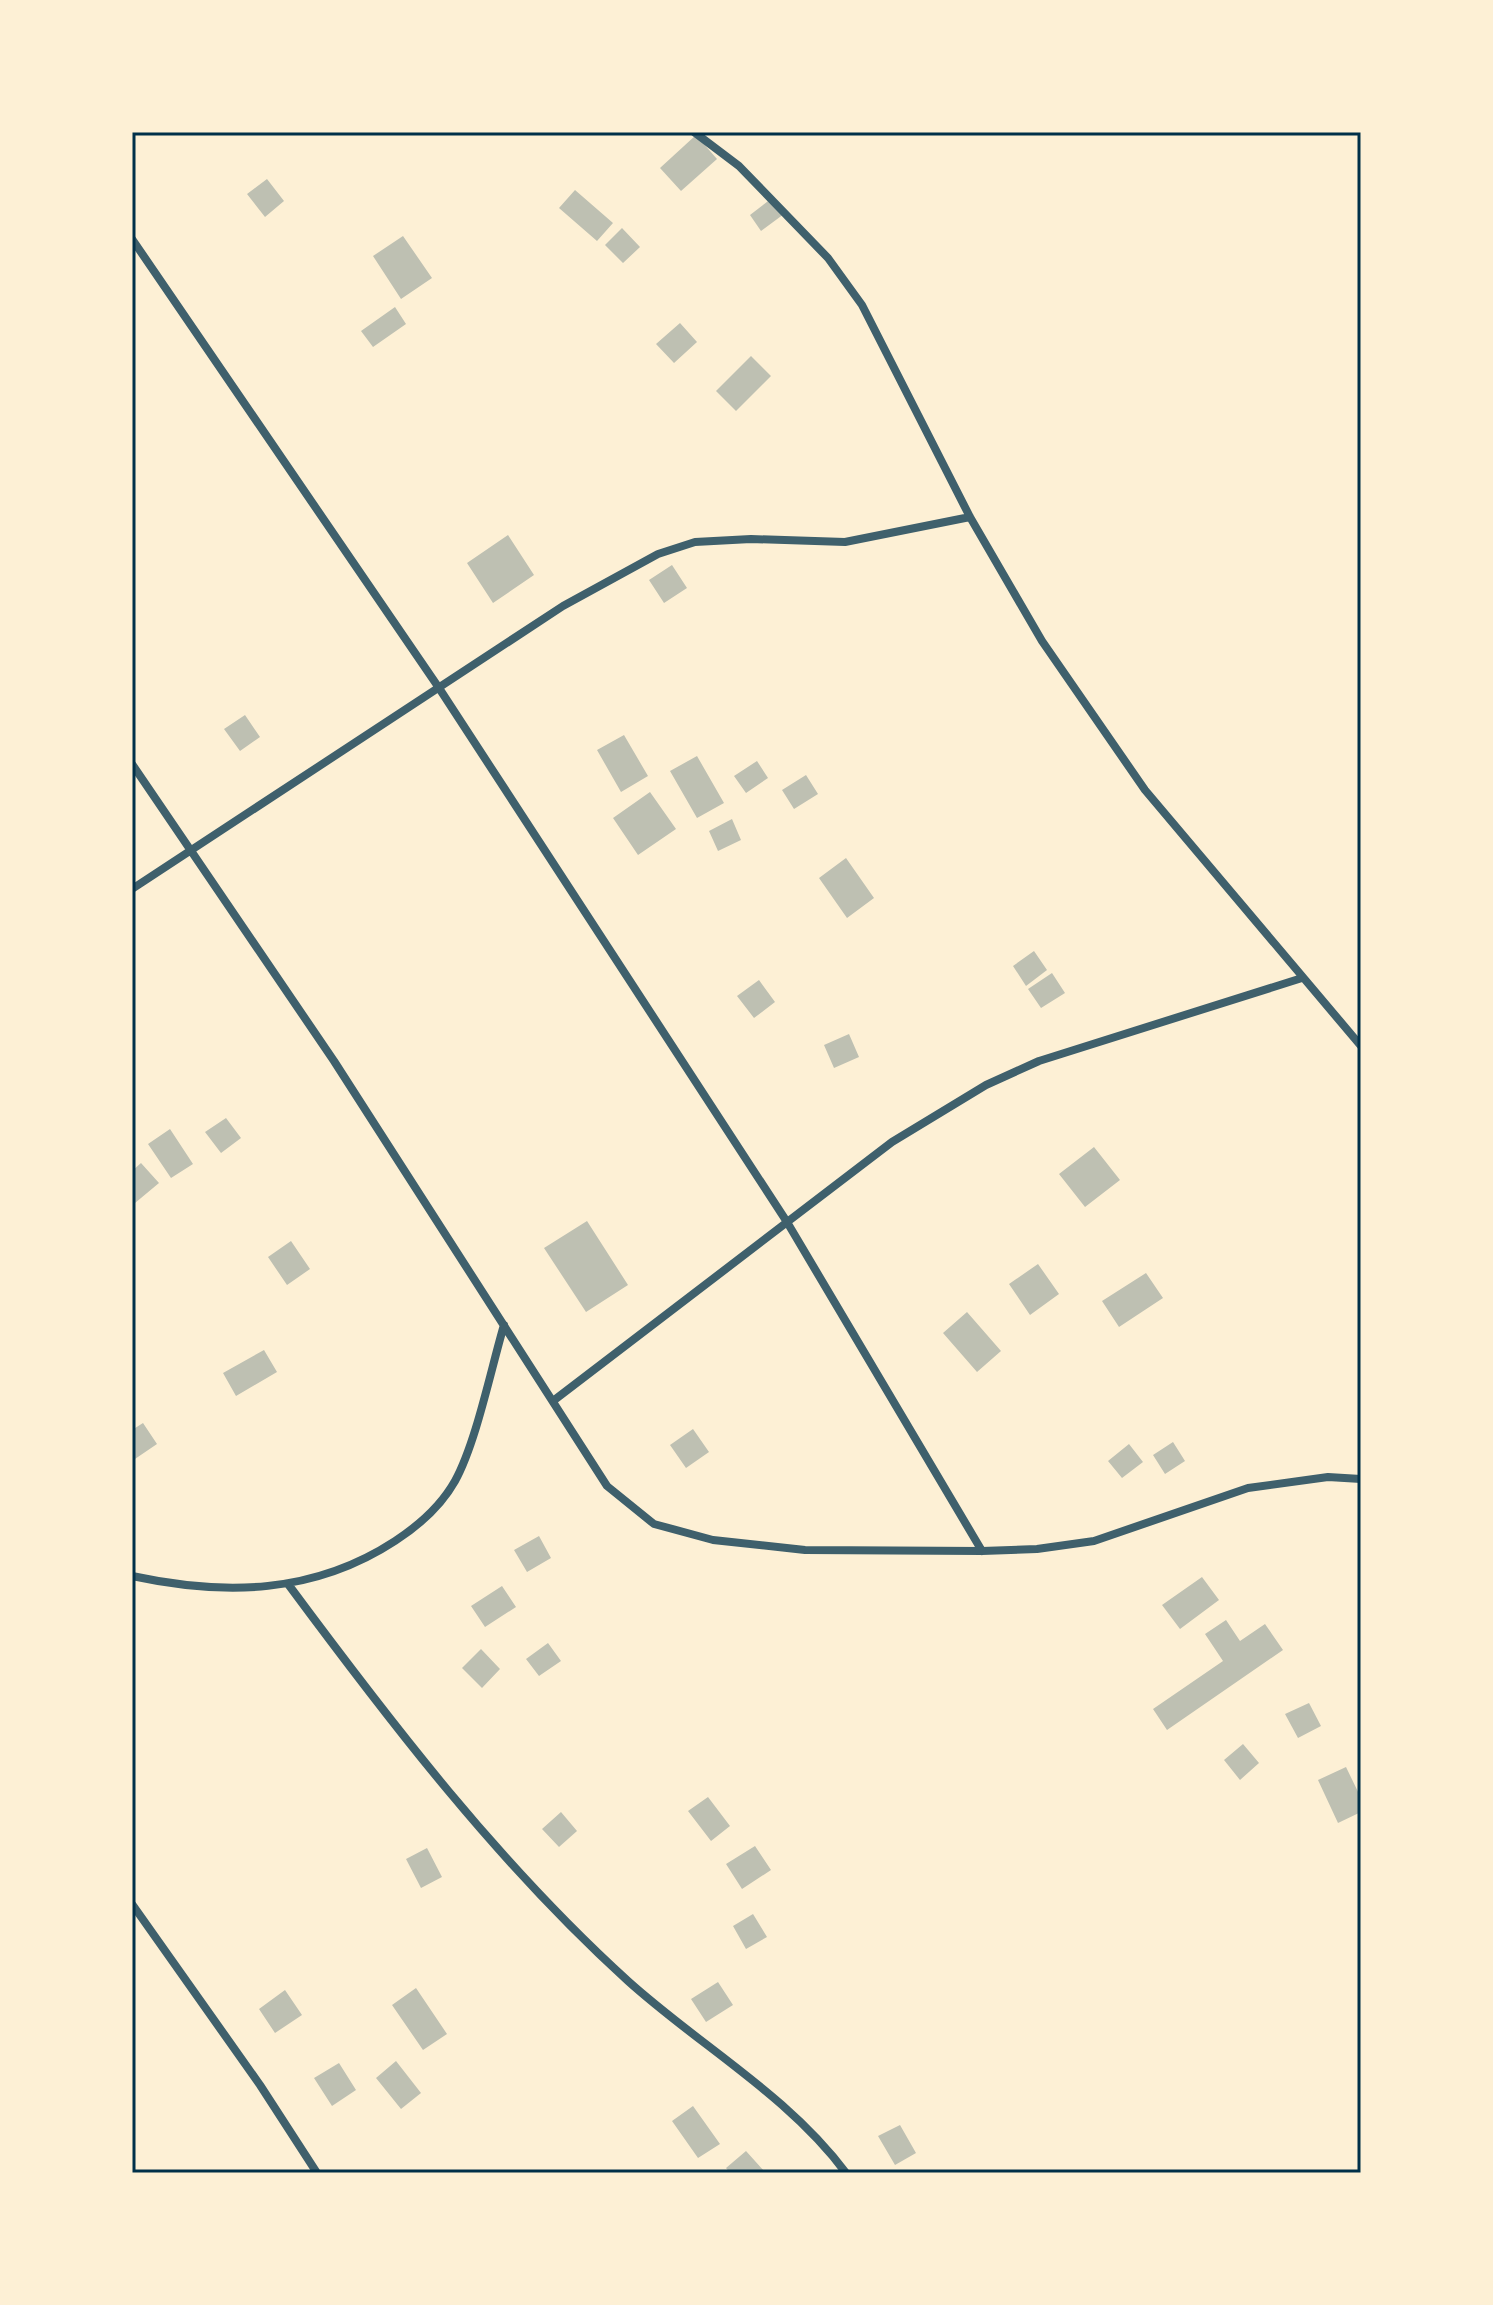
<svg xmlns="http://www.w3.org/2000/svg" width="1493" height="2305" viewBox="0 0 1493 2305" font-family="'DejaVu Sans',sans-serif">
<rect width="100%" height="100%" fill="#fdf0d5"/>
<path fill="#bec0b2" d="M696,135l21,24 -36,32 -21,-23z
M267,179l17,22 -19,16 -18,-23z
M575,190l38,33 -16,18 -38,-33z
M772,198l12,16 -23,17 -11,-16z
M622,228l18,19 -17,16 -18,-18z
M403,236l29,42 -31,21 -28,-43z
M395,307l11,17 -33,23 -12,-16z
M680,323l17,19 -23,21 -18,-19z
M751,356l20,20 -35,35 -20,-20z
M508,535l26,40 -41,28 -26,-40z
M672,565l15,23 -23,15 -15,-23z
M245,715l15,22 -20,14 -16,-22z
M624,735l24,41 -27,16 -24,-42z
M697,756l27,47 -27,15 -27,-47z
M757,761l11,17 -22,15 -12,-17z
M806,775l12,19 -24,15 -12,-19z
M650,792l26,37 -38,26 -25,-37z
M732,819l9,21 -23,11 -9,-20z
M846,858l28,40 -27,20 -28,-40z
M1034,951l13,19 -21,16 -13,-20z
M1052,973l13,20 -24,15 -13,-19z
M759,980l16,22 -21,16 -17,-22z
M849,1034l10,23 -25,11 -10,-23z
M226,1118l15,20 -20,15 -16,-21z
M170,1129l23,35 -22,14 -23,-34z
M1094,1147l26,33 -35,27 -26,-33z
M141,1163l18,20 -24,20 -3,-4v-28z
M587,1221l41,64 -42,27 -42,-64z
M291,1241l19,28 -23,16 -19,-28z
M1038,1264l21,30 -29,21 -21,-31z
M1146,1273l17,25 -44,29 -17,-26z
M967,1312l34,39 -24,21 -34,-39z
M264,1350l13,22 -41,24 -13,-23z
M143,1423l14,21 -25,17v-31z
M693,1429l16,23 -23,16 -16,-23z
M1173,1442l12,19 -20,13 -12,-19z
M1129,1444l14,18 -21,16 -14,-17z
M539,1536l12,22 -24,14 -13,-22z
M1202,1577l17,23 -39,29 -18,-24z
M502,1586l14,21 -31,20 -14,-21z
M1226,1620l14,21 25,-17 18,26 -116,80 -14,-21 70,-48 -18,-27z
M548,1643l13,18 -22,15 -13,-17z
M481,1649l19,20 -18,19 -20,-20z
M1309,1703l12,23 -23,12 -13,-24z
M1243,1744l16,19 -19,17 -16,-20z
M1346,1767l15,31v14l-23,11 -20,-43z
M708,1797l22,29 -19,15 -23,-30z
M561,1812l16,19 -18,16 -17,-18z
M755,1846l16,24 -29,19 -16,-25z
M427,1848l15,29 -21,11 -15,-29z
M753,1914l14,23 -21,12 -13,-23z
M718,1982l15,23 -27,17 -15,-23z
M416,1988l31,46 -24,16 -31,-45z
M285,1990l17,25 -27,18 -16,-24z
M396,2061l25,32 -20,16 -25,-31z
M339,2063l17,27 -24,16 -18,-28z
M693,2106l27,38 -22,14 -26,-37z
M900,2125l16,28 -21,12 -17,-29z
M746,2151l18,20 -34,2 -4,-5z"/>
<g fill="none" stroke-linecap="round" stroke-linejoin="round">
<path stroke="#3f606c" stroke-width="8" d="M694,132l45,34 89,92 34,47 108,212 72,124 103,149 216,256
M132,239l307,449 348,534 195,329
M132,764l202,297 273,425 47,38 59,16 92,10 177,1 55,-2 57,-8 154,-53 80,-11 33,2
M132,889l431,-283 95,-52 37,-12 56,-3 94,3 125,-25
M553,1401l339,-259 94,-57 53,-24 263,-83
M132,1576c93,20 182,18 263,-35 23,-15 46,-35 60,-60 21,-38 36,-112 49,-156
M288,1584c103,139 211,280 340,397 72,65 160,114 218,192
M132,1904l128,181 57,88"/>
</g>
<rect width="1493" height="2305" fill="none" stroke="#fdf0d5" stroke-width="268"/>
<rect x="134" y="134" width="1225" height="2037" fill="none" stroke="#003049" stroke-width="3"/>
</svg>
